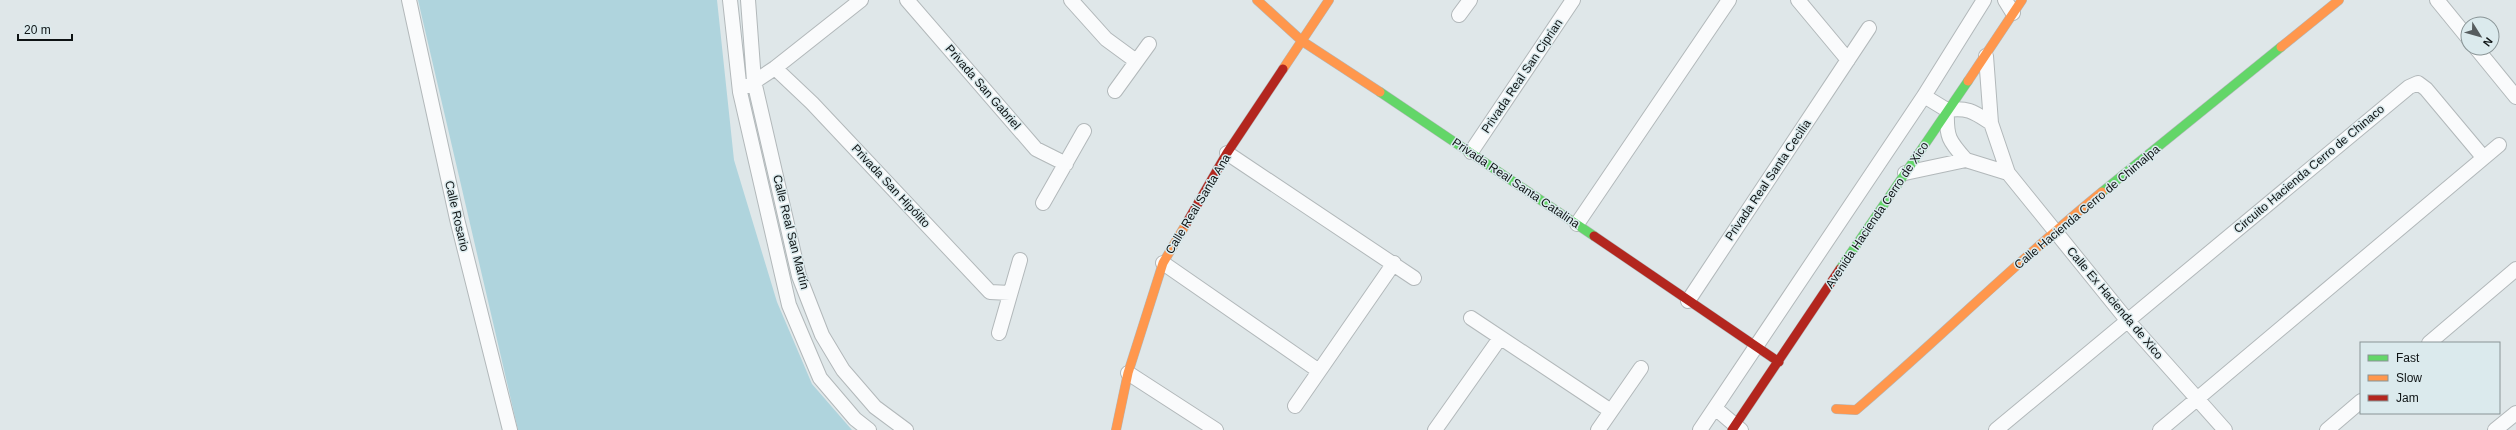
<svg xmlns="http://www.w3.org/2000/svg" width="2516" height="430" viewBox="0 0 2516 430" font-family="Helvetica,sans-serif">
<rect width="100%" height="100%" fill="#dfe7e9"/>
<path fill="#afd4dd" d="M418,0h299l17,160 43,142 35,82 40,46h-334z"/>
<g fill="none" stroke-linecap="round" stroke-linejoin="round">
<g stroke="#b2b8ba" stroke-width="16">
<path id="street" d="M409,0l48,219 53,211
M730,0l10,92 49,213 31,73 35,41 14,11
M748,0l6,81 45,195 23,59 21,35 32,37 31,23
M907,0l129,149 30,15
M1071,0l35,39 30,22
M1798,0l50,60
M2005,0l8,13
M2437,0l31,38
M1459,15l11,-15
M2476,48l40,49
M1986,56l5,67 17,50 119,147 98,110
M775,68l37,35 178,189 20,1
M748,86l27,-18 86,-68
M1115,91l34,-47
M1924,96l23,14c21,-3 27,2 44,13
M1947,111c-1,26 2,30 19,49
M1471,152l102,-152
M1227,153l187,125
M1905,173l61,-13 42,13
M1043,203l41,-72
M1577,224l152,-224
M1163,263l156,108
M1688,301l181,-273
M1471,318l140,93
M999,333l21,-73
M2429,343l87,-74
M1128,373l88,57
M1295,406l99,-143
M1715,408l26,22
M1435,430l65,-92
M1598,430l43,-62
M1700,430l224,-334 60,-96
M1996,430l413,-343 9,-4 8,6 57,68
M2160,430l339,-285
M2327,430l34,-29
M2495,430l21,-17"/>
</g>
<g stroke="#b2b8ba" stroke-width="10">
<path id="fast" d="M1380,92l214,144
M2102,192l179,-145
M1840,269l128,-188"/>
</g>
<g stroke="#b2b8ba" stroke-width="10">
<path id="slow" d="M1257,0l45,41 78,51
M2281,47l58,-47
M1283,69l46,-69
M1968,81l54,-81
M1836,409l20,1c83,-71 161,-149 246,-218
M1116,430l12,-57 35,-110 23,-39"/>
</g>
<g stroke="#b2b8ba" stroke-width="10">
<path id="jam" d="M1186,224l41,-71 56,-84
M1594,236l185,126
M1732,430l108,-161"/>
</g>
<use href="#street" stroke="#fafbfc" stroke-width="14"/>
<use href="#fast" stroke="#63d668" stroke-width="9"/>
<use href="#slow" stroke="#ff974d" stroke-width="9"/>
<use href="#jam" stroke="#b3261e" stroke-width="9"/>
</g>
<g text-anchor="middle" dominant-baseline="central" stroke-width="3" stroke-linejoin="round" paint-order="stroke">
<g font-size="12" fill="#0e1314" stroke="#dbeaed">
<text transform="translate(1522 76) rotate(-56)">Privada Real San Ciprian</text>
<text transform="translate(983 87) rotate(49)">Privada San Gabriel</text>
<text transform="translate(2309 169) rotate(-40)">Circuito Hacienda Cerro de Chinaco</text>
<text transform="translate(1768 180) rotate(-56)">Privada Real Santa Cecilia</text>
<text transform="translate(1516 183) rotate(34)">Privada Real Santa Catalina</text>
<text transform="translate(891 186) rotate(47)">Privada San Hipólito</text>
<text transform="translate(1198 204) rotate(-59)">Calle Real Santa Ana</text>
<text transform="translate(2087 207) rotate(-40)">Calle Hacienda Cerro de Chimalpa</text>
<text transform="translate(1877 215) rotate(-56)">Avenida Hacienda Cerro de Xico</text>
<text transform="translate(457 216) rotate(77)">Calle Rosario</text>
<text transform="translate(791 232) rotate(76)">Calle Real San Martín</text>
<text transform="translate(2115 303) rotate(50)">Calle Ex Hacienda de Xico</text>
</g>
</g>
<rect x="2360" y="342" width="140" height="72" fill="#dbeaed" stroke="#899496"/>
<rect x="2368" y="355" width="20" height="6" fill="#63d668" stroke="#899496"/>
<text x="2396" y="362" font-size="12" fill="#0e1314">Fast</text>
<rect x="2368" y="375" width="20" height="6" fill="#ff974d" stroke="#899496"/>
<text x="2396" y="382" font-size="12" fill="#0e1314">Slow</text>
<rect x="2368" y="395" width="20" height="6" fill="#b3261e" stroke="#899496"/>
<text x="2396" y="402" font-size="12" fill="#0e1314">Jam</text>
<g transform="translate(2480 36) rotate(127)"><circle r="19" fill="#dbeaed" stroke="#899496"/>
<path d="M0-3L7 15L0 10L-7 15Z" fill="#575d5f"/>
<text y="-6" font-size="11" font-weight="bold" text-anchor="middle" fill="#0e1314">N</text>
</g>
<path d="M18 34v6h54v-6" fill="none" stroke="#0e1314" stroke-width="2"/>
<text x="24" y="34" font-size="12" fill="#0e1314" stroke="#dbeaed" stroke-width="3" paint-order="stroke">20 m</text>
</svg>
